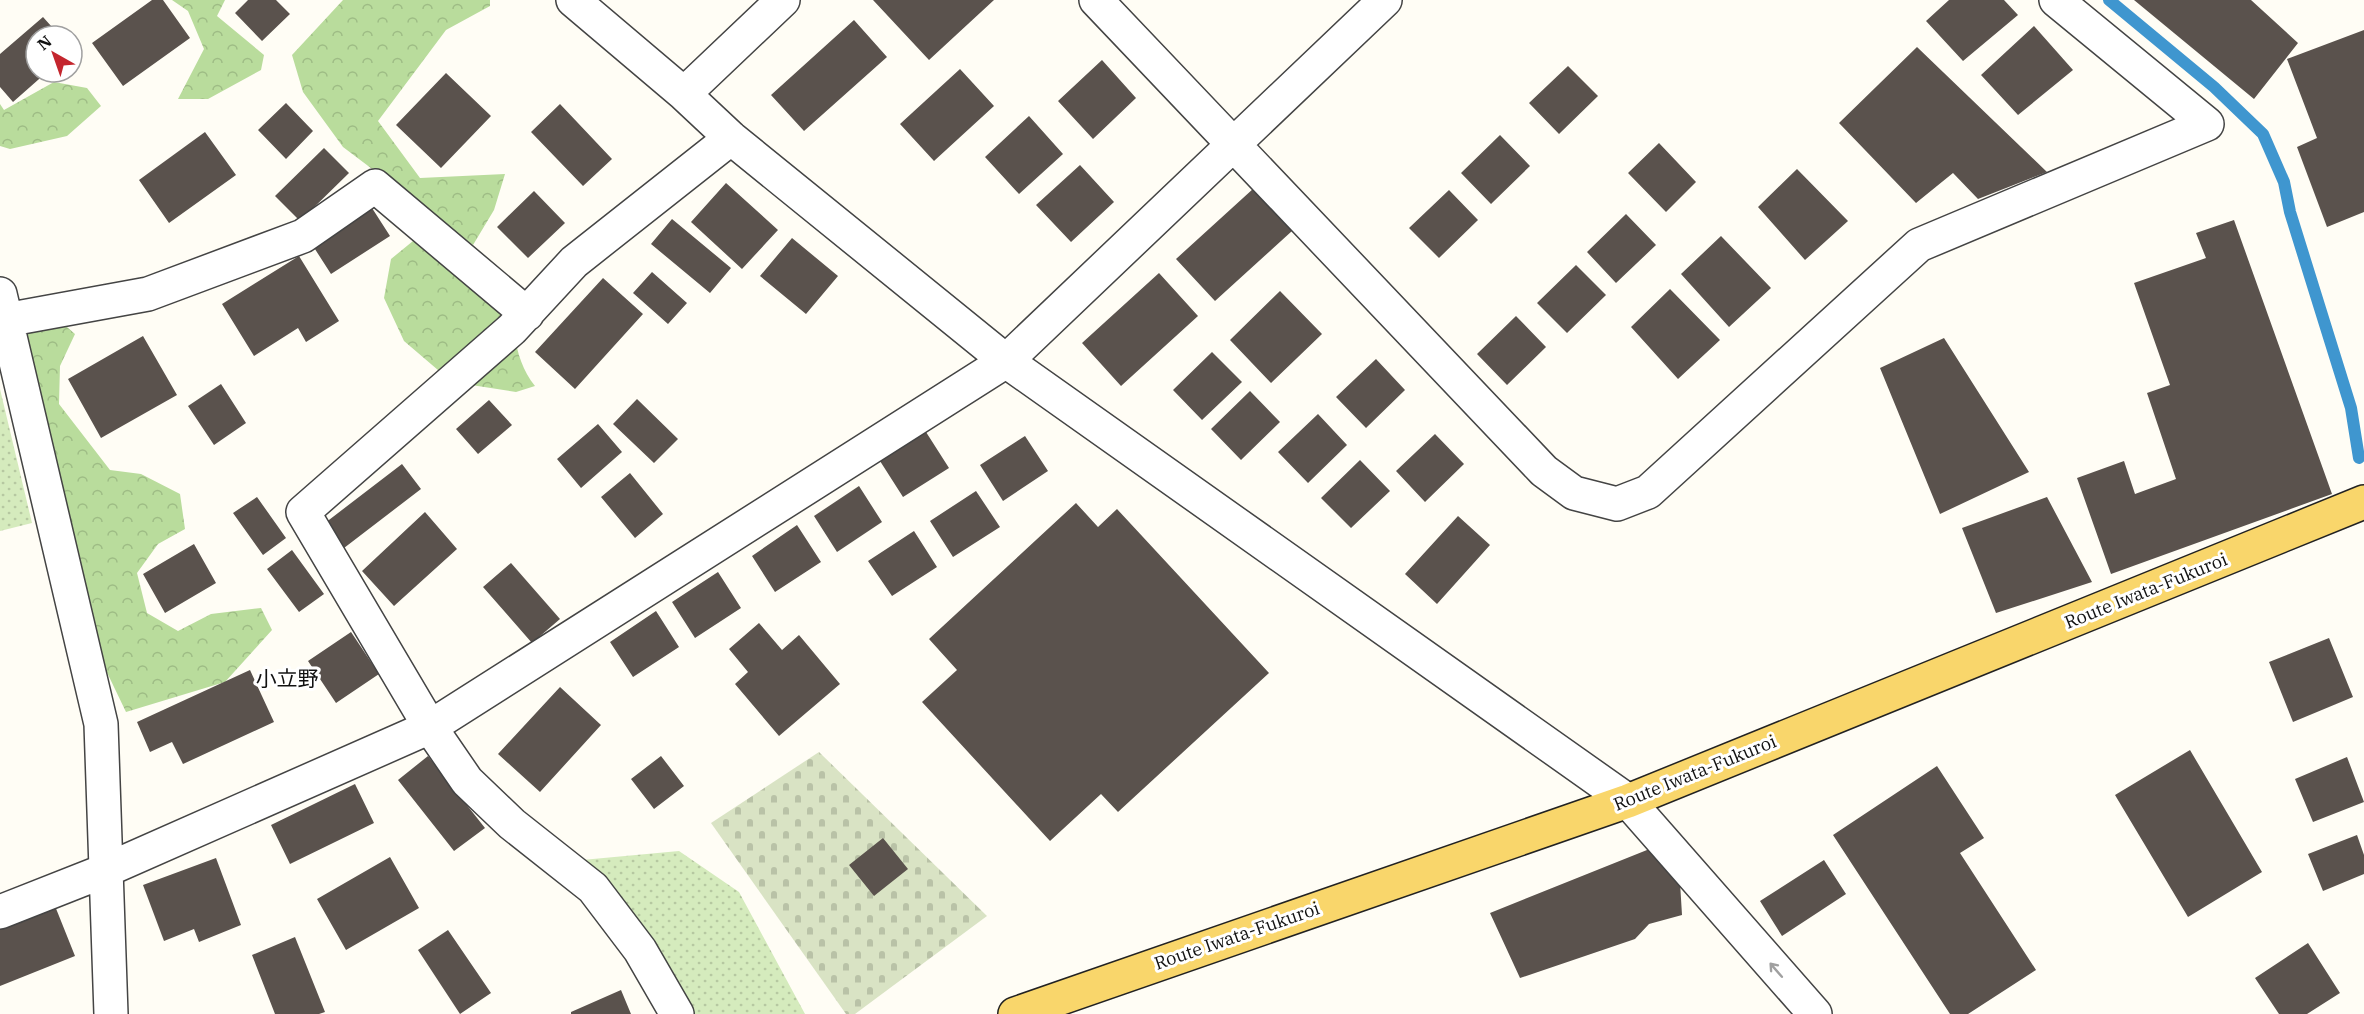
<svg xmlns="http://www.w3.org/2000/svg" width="2364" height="1014" font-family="'IBM Plex Serif','Noto Sans JP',serif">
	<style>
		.grass { fill: url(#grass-dots) }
		.forest { fill: url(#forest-crowns) }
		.cemetery { fill: url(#cemetery-stones) }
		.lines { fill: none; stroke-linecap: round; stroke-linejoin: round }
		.stream { stroke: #3f96cf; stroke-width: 12 }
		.building { fill: #5a524d }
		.minor-casing { stroke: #444; stroke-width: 36 }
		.major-casing { stroke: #222; stroke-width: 36 }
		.minor { stroke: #fff; stroke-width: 33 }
		.major { stroke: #f9d66b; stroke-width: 33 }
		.oneway { stroke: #a0a0a0 }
		.labels { text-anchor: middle; stroke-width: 6; stroke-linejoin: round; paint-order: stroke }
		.street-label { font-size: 18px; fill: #111; stroke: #fff }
		.quarter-label { font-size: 21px; fill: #111; stroke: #fff }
	</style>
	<defs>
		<pattern id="grass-dots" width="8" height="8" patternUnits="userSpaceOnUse" patternTransform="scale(1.5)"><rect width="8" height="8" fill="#d5ebbd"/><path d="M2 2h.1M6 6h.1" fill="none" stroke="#b6c8a1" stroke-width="1.8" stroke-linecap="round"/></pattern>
		<pattern id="forest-crowns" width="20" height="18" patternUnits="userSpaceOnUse" patternTransform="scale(1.5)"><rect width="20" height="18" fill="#b9dc9c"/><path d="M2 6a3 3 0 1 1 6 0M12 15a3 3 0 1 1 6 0" fill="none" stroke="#9ebc85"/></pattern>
		<pattern id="cemetery-stones" width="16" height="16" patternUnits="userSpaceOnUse" patternTransform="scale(1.5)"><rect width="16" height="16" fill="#d9e3c4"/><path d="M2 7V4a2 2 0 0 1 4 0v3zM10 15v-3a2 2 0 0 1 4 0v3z" fill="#b9c2a7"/></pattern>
	</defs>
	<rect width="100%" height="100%" fill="#fffdf5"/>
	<path class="grass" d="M 0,389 L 32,523 L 0,531 Z
		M 679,851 L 739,892 L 805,1014 L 675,1014 L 582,860 Z"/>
	<path class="forest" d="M 172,0 L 225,0 L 217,16 L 264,55 L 261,70 L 208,99 L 178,99 L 204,49 L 188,11 Z
		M 343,0 L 490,0 L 490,6 L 446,30 L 378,121 L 420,178 L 505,174 L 494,210 L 473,245 L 343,147 L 303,92 L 292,55 Z
		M 54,82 L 87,88 L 101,106 L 67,136 L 10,149 L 0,146 L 0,104 L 4,110 Z
		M 413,241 L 445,244 L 468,264 L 511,277 C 512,314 511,356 535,386 L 516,392 L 452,382 L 404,341 L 384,298 L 391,259 Z
		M 60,321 L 75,334 L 60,366 L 59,404 L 110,470 L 141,474 L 180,494 L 185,529 L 158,544 L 137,573 L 147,613 L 178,631 L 211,614 L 261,608 L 272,630 L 225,682 L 126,712 L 101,660 L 19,328 Z"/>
	<path class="cemetery" d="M 819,752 L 987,916 L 855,1014 L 846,1014 L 711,823 Z"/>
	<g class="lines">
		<path class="stream" d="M 2109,0 L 2214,87 L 2263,134 L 2284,182 L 2290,212 L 2351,408 L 2359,458"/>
	</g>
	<path class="building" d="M 152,0 L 163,0 L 190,38 L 123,86 L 92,43 Z
		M 248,0 L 276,0 L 290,14 L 262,41 L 235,13 Z
		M 873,0 L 994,0 L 929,60 Z
		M 1949,0 L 2004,0 L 2018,15 L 1963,61 L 1926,21 Z
		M 2134,0 L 2251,0 L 2298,43 L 2254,99 Z
		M 43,17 L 60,36 L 36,36 L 36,72 L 47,72 L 13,102 L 0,87 L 0,54 Z
		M 854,20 L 887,57 L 804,131 L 771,95 Z
		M 2034,26 L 2073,70 L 2018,115 L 1981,75 Z
		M 2364,30 L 2364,212 L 2327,227 L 2297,147 L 2317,138 L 2287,59 Z
		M 1917,47 L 2047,172 L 1978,199 L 1953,173 L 1916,203 L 1839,123 Z
		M 1102,60 L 1136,98 L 1093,139 L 1058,101 Z
		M 1568,66 L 1598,96 L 1559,134 L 1529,103 Z
		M 960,69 L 994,106 L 934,161 L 900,124 Z
		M 446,73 L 491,116 L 441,168 L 396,125 Z
		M 286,103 L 313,131 L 286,159 L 258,130 Z
		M 560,104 L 612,159 L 583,186 L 531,132 Z
		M 1029,116 L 1063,154 L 1019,194 L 985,157 Z
		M 205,132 L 236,175 L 169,223 L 139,180 Z
		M 1500,135 L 1530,166 L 1491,204 L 1461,173 Z
		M 1659,143 L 1696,182 L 1666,212 L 1628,173 Z
		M 324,148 L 349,173 L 300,221 L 275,196 Z
		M 1080,165 L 1114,202 L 1071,242 L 1036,205 Z
		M 1797,169 L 1848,221 L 1805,260 L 1758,207 Z
		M 726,183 L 778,230 L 742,269 L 691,222 Z
		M 1254,188 L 1292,231 L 1215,301 L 1176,259 Z
		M 1449,190 L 1478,220 L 1439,258 L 1409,228 Z
		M 534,191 L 565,223 L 528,258 L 497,227 Z
		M 372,208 L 390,236 L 331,274 L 313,246 Z
		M 1626,214 L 1656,245 L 1616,283 L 1587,252 Z
		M 672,219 L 731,268 L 710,293 L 651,244 Z
		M 2234,220 L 2332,494 L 2111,574 L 2077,478 L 2124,461 L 2135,494 L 2176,479 L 2147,393 L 2170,385 L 2134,283 L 2206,258 L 2196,233 Z
		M 1721,236 L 1771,288 L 1729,327 L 1681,274 Z
		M 792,238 L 838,276 L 806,314 L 760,276 Z
		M 299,256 L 339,321 L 306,342 L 298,328 L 254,356 L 222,304 Z
		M 1576,265 L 1606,295 L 1567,333 L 1537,303 Z
		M 652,272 L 687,303 L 668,324 L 633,293 Z
		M 1159,273 L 1198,316 L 1121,386 L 1082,343 Z
		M 603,278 L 643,314 L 575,389 L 535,352 Z
		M 1670,289 L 1720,340 L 1678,379 L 1631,327 Z
		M 1280,291 L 1322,334 L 1271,383 L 1230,340 Z
		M 1516,316 L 1546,347 L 1507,385 L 1477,354 Z
		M 143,336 L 177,395 L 101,438 L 68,379 Z
		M 1944,338 L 2029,472 L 1940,514 L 1880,368 Z
		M 1212,352 L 1242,382 L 1202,420 L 1173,390 Z
		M 1376,359 L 1405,390 L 1366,428 L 1336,397 Z
		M 221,384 L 246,423 L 214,445 L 188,406 Z
		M 1250,391 L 1280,422 L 1241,460 L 1211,429 Z
		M 637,399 L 678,439 L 654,463 L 613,424 Z
		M 489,400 L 512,425 L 478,454 L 456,429 Z
		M 1318,414 L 1347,445 L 1308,483 L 1278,452 Z
		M 598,424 L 622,452 L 581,488 L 557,459 Z
		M 926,432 L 949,468 L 903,497 L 880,461 Z
		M 1435,434 L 1464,464 L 1425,502 L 1396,471 Z
		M 1025,436 L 1048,471 L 1003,501 L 980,465 Z
		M 1360,460 L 1390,491 L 1351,528 L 1321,498 Z
		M 402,464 L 421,489 L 344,548 L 325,523 Z
		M 630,473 L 663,514 L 635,538 L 601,497 Z
		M 859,486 L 882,522 L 837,552 L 814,516 Z
		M 976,491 L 1000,527 L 953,557 L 930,521 Z
		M 257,497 L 286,538 L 263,555 L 233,513 Z
		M 2047,497 L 2092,582 L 1996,613 L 1962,528 Z
		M 1076,503 L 1098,527 L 1117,509 L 1269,673 L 1118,812 L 1101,794 L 1050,841 L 922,702 L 957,670 L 929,639 Z
		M 425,512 L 457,549 L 394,606 L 362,571 Z
		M 1458,516 L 1490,545 L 1437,604 L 1405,574 Z
		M 797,525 L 821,562 L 775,592 L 752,556 Z
		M 914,531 L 937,567 L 892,596 L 868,561 Z
		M 194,544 L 216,583 L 165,613 L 143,574 Z
		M 292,550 L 324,594 L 299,612 L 267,569 Z
		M 511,563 L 560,619 L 532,643 L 483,587 Z
		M 718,572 L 741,608 L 695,638 L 672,602 Z
		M 656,611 L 679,647 L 633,677 L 610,642 Z
		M 759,623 L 782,650 L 799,635 L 840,684 L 779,736 L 735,684 L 748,672 L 729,649 Z
		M 351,632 L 379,674 L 336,703 L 308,661 Z
		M 2329,638 L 2353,697 L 2293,722 L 2269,662 Z
		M 250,670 L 274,722 L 183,764 L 172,742 L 150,752 L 137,722 Z
		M 560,687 L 601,725 L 540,792 L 498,754 Z
		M 2190,750 L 2262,872 L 2188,917 L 2115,795 Z
		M 428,756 L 485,828 L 454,851 L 398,780 Z
		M 661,756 L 684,786 L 654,809 L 631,779 Z
		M 2347,757 L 2364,802 L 2313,822 L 2295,779 Z
		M 1937,766 L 1984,838 L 1960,853 L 2036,970 L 1968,1014 L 1950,1014 L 1833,835 Z
		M 355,784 L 374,823 L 290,864 L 271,825 Z
		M 2357,835 L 2364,855 L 2364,874 L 2323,891 L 2308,854 Z
		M 883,838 L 908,869 L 874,896 L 849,865 Z
		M 1652,848 L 1680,882 L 1682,915 L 1649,924 L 1635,939 L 1520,978 L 1490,913 Z
		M 390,857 L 419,908 L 346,950 L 317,899 Z
		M 216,858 L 241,925 L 199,942 L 194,929 L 164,941 L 143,885 Z
		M 1824,860 L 1846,894 L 1782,936 L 1760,901 Z
		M 55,906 L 75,956 L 0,986 L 0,928 Z
		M 448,930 L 491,993 L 460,1014 L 418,950 Z
		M 295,937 L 325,1012 L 319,1014 L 275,1014 L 252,955 Z
		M 2308,943 L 2340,993 L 2307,1014 L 2279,1014 L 2255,978 Z
		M 621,990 L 631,1014 L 571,1014 L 571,1012 Z"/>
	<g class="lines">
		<defs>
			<path id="minor" d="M 573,0 L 684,94 L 731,138 L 1006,361 L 1628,801 L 1815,1014
				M 1096,0 L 1544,471 L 1574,493 L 1617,504 L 1648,492 L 1919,245 L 2207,124 L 2056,0
				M 684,94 L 783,0
				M 0,294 L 101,724 L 111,1014
				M 0,321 L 148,294 L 303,236 L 375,186 L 527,314
				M 0,912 L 104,871 L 430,727 L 1006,361 L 1385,0
				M 677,1014 L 640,950 L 593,888 L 512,824 L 467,781 L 430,727 L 303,512 L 512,329 L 574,262 L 731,138"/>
			<path id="major" d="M 1015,1014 L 1628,801 L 2364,502"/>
		</defs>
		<use href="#minor" class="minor-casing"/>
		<use href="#major" class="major-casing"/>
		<use href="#minor" class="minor"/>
		<use href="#major" class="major"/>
	</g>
	<defs><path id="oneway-shaft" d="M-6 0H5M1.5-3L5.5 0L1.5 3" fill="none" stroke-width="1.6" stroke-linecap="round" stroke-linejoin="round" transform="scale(1.5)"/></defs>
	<use class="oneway" href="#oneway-shaft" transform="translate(1776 970) rotate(-131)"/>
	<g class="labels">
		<g class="street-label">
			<text transform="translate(2146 591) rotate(-22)" y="6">Route Iwata-Fukuroi</text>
			<text transform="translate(1695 773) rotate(-22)" y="6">Route Iwata-Fukuroi</text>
			<text transform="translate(1237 936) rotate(-19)" y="6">Route Iwata-Fukuroi</text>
		</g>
		<g class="quarter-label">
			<text x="287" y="686">小立野</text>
		</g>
	</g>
	<g transform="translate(54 54) rotate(320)"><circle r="28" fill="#ffffff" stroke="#a0a0a0" stroke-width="1.5"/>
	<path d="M0-4.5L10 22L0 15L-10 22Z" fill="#c4262e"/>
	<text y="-9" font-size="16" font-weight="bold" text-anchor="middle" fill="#111111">N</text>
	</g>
</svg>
